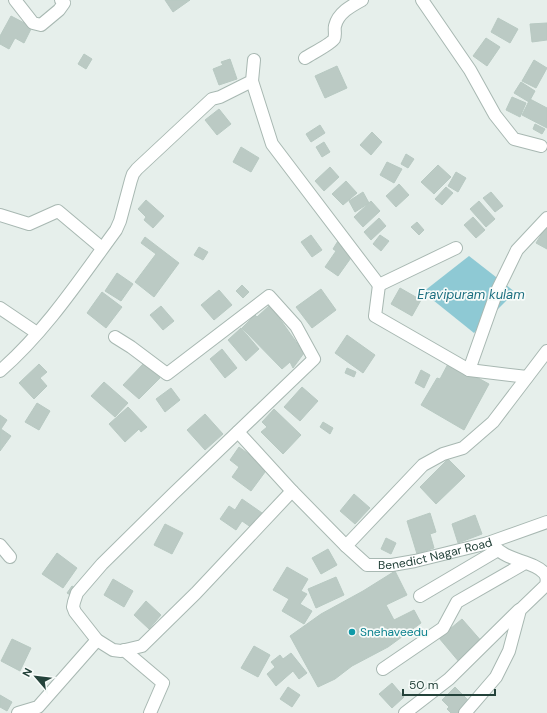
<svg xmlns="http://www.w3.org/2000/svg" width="547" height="713" font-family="'DM Sans',sans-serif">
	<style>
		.water { fill: #8ec9d4 }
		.building { fill: #bbcac4; stroke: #b8c9c2 }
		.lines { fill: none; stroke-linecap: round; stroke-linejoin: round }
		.minor-casing { stroke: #a8b8b2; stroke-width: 14 }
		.minor { stroke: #fff; stroke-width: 12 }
		.culture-dot { fill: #0f9aa8; stroke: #f7fbf9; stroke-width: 1.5 }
		.labels { text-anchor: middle; stroke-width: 3.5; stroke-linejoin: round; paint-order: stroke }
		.street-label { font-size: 12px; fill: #24423a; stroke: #f7fbf9 }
		.culture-label { font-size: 12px; fill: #0d838f; stroke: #f7fbf9; text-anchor: start }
		.water-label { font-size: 13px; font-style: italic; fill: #1c6f80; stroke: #f7fbf9 }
	</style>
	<rect width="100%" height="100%" fill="#e6efeb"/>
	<path class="water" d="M 469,256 L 515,292 L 474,333 L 423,292 Z"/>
	<path class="building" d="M 165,0 L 190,0 L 173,12 Z
		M 11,16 L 32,27 L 24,43 L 15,38 L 9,49 L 0,44 L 0,36 Z
		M 498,18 L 518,29 L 510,43 L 491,32 Z
		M 547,23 L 547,40 L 532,42 L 530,24 Z
		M 486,38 L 500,47 L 487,66 L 473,56 Z
		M 84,54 L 92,59 L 86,69 L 78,64 Z
		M 230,59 L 237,79 L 219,85 L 213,69 L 223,65 L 221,62 Z
		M 534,60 L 547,68 L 536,88 L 522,81 Z
		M 337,66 L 347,88 L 325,98 L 315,76 Z
		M 521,82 L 535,91 L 529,102 L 514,93 Z
		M 512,97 L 526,103 L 520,117 L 506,110 Z
		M 530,99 L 547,108 L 547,128 L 522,115 Z
		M 219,109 L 231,124 L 217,135 L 205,120 Z
		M 535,124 L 545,129 L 542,134 L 533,129 Z
		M 320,125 L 325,133 L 311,142 L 306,134 Z
		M 372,132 L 382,142 L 371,155 L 360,145 Z
		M 324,142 L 330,152 L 322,157 L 316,147 Z
		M 241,147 L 259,158 L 251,172 L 233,162 Z
		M 406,154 L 414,159 L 408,168 L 401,164 Z
		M 387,162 L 402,169 L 394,183 L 380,175 Z
		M 438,165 L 451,177 L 434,194 L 421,182 Z
		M 330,167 L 339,177 L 324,191 L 315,181 Z
		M 456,172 L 466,178 L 458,192 L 448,186 Z
		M 346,181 L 357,193 L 343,205 L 332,194 Z
		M 399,184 L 409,195 L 396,207 L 386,196 Z
		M 446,187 L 453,193 L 442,205 L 435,199 Z
		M 363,192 L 369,203 L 355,212 L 349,201 Z
		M 491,192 L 503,206 L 495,212 L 483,198 Z
		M 146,200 L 164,216 L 153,228 L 144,220 L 146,217 L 138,209 Z
		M 371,201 L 380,211 L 363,227 L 354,217 Z
		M 479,201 L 495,219 L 486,227 L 470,209 Z
		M 473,217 L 485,230 L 476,238 L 464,225 Z
		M 379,218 L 386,226 L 371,240 L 364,232 Z
		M 417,222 L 424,230 L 419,235 L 411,227 Z
		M 547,225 L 547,249 L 536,243 Z
		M 311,235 L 322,250 L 312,257 L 301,242 Z
		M 380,235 L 389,241 L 381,251 L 373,244 Z
		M 341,236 L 358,248 L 338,276 L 325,267 L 336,251 L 333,249 Z
		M 145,237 L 179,263 L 154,297 L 135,282 L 156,254 L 141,243 Z
		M 199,247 L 208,252 L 203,260 L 194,255 Z
		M 117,273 L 133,284 L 121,301 L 105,291 Z
		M 242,285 L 249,292 L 243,298 L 236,291 Z
		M 400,288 L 421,300 L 412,316 L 391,304 Z
		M 321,289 L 336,310 L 312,328 L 296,307 Z
		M 219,290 L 232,305 L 214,320 L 201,305 Z
		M 102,292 L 122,307 L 106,328 L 87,313 Z
		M 270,305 L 304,353 L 293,368 L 290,362 L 282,369 L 242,328 L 255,315 L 257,317 Z
		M 161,306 L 174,321 L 163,330 L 150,315 Z
		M 241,328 L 259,349 L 246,361 L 228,340 Z
		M 347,335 L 375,355 L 363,373 L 335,353 Z
		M 222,349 L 237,368 L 225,378 L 210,359 Z
		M 449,362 L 489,384 L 464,430 L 421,405 L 437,378 L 440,379 Z
		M 144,363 L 160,378 L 139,399 L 123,385 Z
		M 39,364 L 47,372 L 40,378 L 47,386 L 34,399 L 19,383 Z
		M 347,368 L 356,372 L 354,377 L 345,373 Z
		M 421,370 L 430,375 L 424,388 L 415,383 Z
		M 104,382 L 128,403 L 115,417 L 91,396 Z
		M 302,387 L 318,401 L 300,421 L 284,407 Z
		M 171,388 L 180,400 L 165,412 L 156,399 Z
		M 37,403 L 50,411 L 39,430 L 25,422 Z
		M 128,407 L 147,427 L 141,432 L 139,429 L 125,442 L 109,424 Z
		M 274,409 L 301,435 L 283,454 L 261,432 L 267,427 L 262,422 Z
		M 205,414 L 223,434 L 205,450 L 187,430 Z
		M 0,415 L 7,420 L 1,429 L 11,436 L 0,451 Z
		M 323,422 L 333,428 L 330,434 L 320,427 Z
		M 239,447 L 268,468 L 251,491 L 232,477 L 239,467 L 230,460 Z
		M 448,459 L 465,476 L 436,504 L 420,487 Z
		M 354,494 L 370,508 L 355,524 L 340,511 Z
		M 242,499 L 265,515 L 255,530 L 242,521 L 236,530 L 220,519 L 229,506 L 235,510 Z
		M 430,513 L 436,532 L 430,534 L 434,548 L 417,554 L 407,521 Z
		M 475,515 L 482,534 L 458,543 L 452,524 Z
		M 165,524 L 183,533 L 172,554 L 154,545 Z
		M 386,538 L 396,543 L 391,554 L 381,549 Z
		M 328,549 L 337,565 L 321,574 L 312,558 Z
		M 57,553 L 77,568 L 63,588 L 42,574 Z
		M 287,567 L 308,579 L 301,591 L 307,594 L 300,604 L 312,611 L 304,624 L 282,611 L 289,599 L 273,590 Z
		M 395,571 L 407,595 L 386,605 L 394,620 L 414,610 L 421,623 L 388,647 L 352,666 L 335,679 L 318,687 L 290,636 L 321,614 L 363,591 Z
		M 336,577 L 344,595 L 316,608 L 308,589 Z
		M 113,579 L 133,591 L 124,607 L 104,595 Z
		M 72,586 L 77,589 L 72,596 L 67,593 Z
		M 146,601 L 161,615 L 149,629 L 134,615 Z
		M 462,619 L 483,643 L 460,663 L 439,638 Z
		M 12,639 L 31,648 L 20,671 L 1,661 Z
		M 254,646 L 270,655 L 258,677 L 241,668 Z
		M 291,653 L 307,673 L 299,679 L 293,671 L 276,686 L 267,674 L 275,667 L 271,662 L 280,655 L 283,659 Z
		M 392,683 L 404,697 L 392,708 L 379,694 Z
		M 288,687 L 300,695 L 292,707 L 280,699 Z
		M 455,687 L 469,701 L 458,713 L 451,713 L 447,709 L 449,707 L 442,700 Z
		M 0,695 L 12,702 L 7,711 L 0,707 Z"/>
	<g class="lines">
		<defs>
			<g id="minor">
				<path d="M 15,0 L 33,23 L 41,25 L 59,10 L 64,3 L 61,0"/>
				<path d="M 422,0 L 470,70 L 495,115 L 514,139 L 541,146"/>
				<path d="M 305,58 C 311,54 331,44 334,39 C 336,35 334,30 335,26 C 338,13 351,6 362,0"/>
				<path d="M 252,81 L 272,144 L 379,285 L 456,248"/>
				<path d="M 0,215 L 29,224 L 58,211 L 102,248"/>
				<path d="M 379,285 L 375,316 L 469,370 L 527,377"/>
				<path d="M 0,308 L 37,333"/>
				<path d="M 115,337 L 131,347 L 167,374 L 269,296 L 296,326 L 314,359 L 173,494 L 102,564 L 77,593 L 74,602 L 73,607 L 75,612 L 97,640 L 113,650 L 121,651 L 142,646 L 196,593 L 292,491 L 346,546"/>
				<path id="s1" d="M 547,351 L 493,422 L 463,448 L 443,454 L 423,465 L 346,546 L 367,565 L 392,565 L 415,561 L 488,543 L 547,522"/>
				<path d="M 469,370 L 497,291 L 517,250 L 547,218"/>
				<path d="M 0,371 C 46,331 80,279 116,230 L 120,221 L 131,180 L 133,174 L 137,169 L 212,99 L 220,97 L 252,81 L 254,60"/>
				<path d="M 238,432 L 292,491"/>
				<path d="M 0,545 L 10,557"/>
				<path d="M 420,596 L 498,550"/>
				<path d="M 124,650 L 163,683 L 150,713"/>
				<path d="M 383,669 L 443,628 L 457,602 L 525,563"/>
				<path d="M 18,713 L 38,707 L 97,640"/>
				<path d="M 405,713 L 449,679 L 519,610"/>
				<path d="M 465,713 L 496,677 L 509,651 L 520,610 L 546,585 C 547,581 547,576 544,573 C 537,564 517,561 506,555 C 500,552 494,547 488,543"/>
			</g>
		</defs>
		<use href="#minor" class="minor-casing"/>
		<use href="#minor" class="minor"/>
	</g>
	<circle class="culture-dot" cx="352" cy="632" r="4"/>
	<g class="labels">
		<g class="street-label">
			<text dy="4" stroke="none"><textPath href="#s1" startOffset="382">Benedict Nagar Road</textPath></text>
		</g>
		<g class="culture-label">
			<text x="360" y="636">Snehaveedu</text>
		</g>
		<g class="water-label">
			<text x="471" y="299">Eravipuram kulam</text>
		</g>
	</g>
	<g transform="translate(36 677) rotate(298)" stroke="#f7fbf9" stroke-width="3" paint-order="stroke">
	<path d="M0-3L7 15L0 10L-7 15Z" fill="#24423a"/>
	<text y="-6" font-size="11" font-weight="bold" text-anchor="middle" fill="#24423a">N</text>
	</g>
	<path d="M403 689v6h92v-6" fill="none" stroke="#24423a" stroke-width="2"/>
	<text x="409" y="689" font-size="12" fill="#24423a" stroke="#f7fbf9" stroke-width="3" paint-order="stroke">50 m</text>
</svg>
